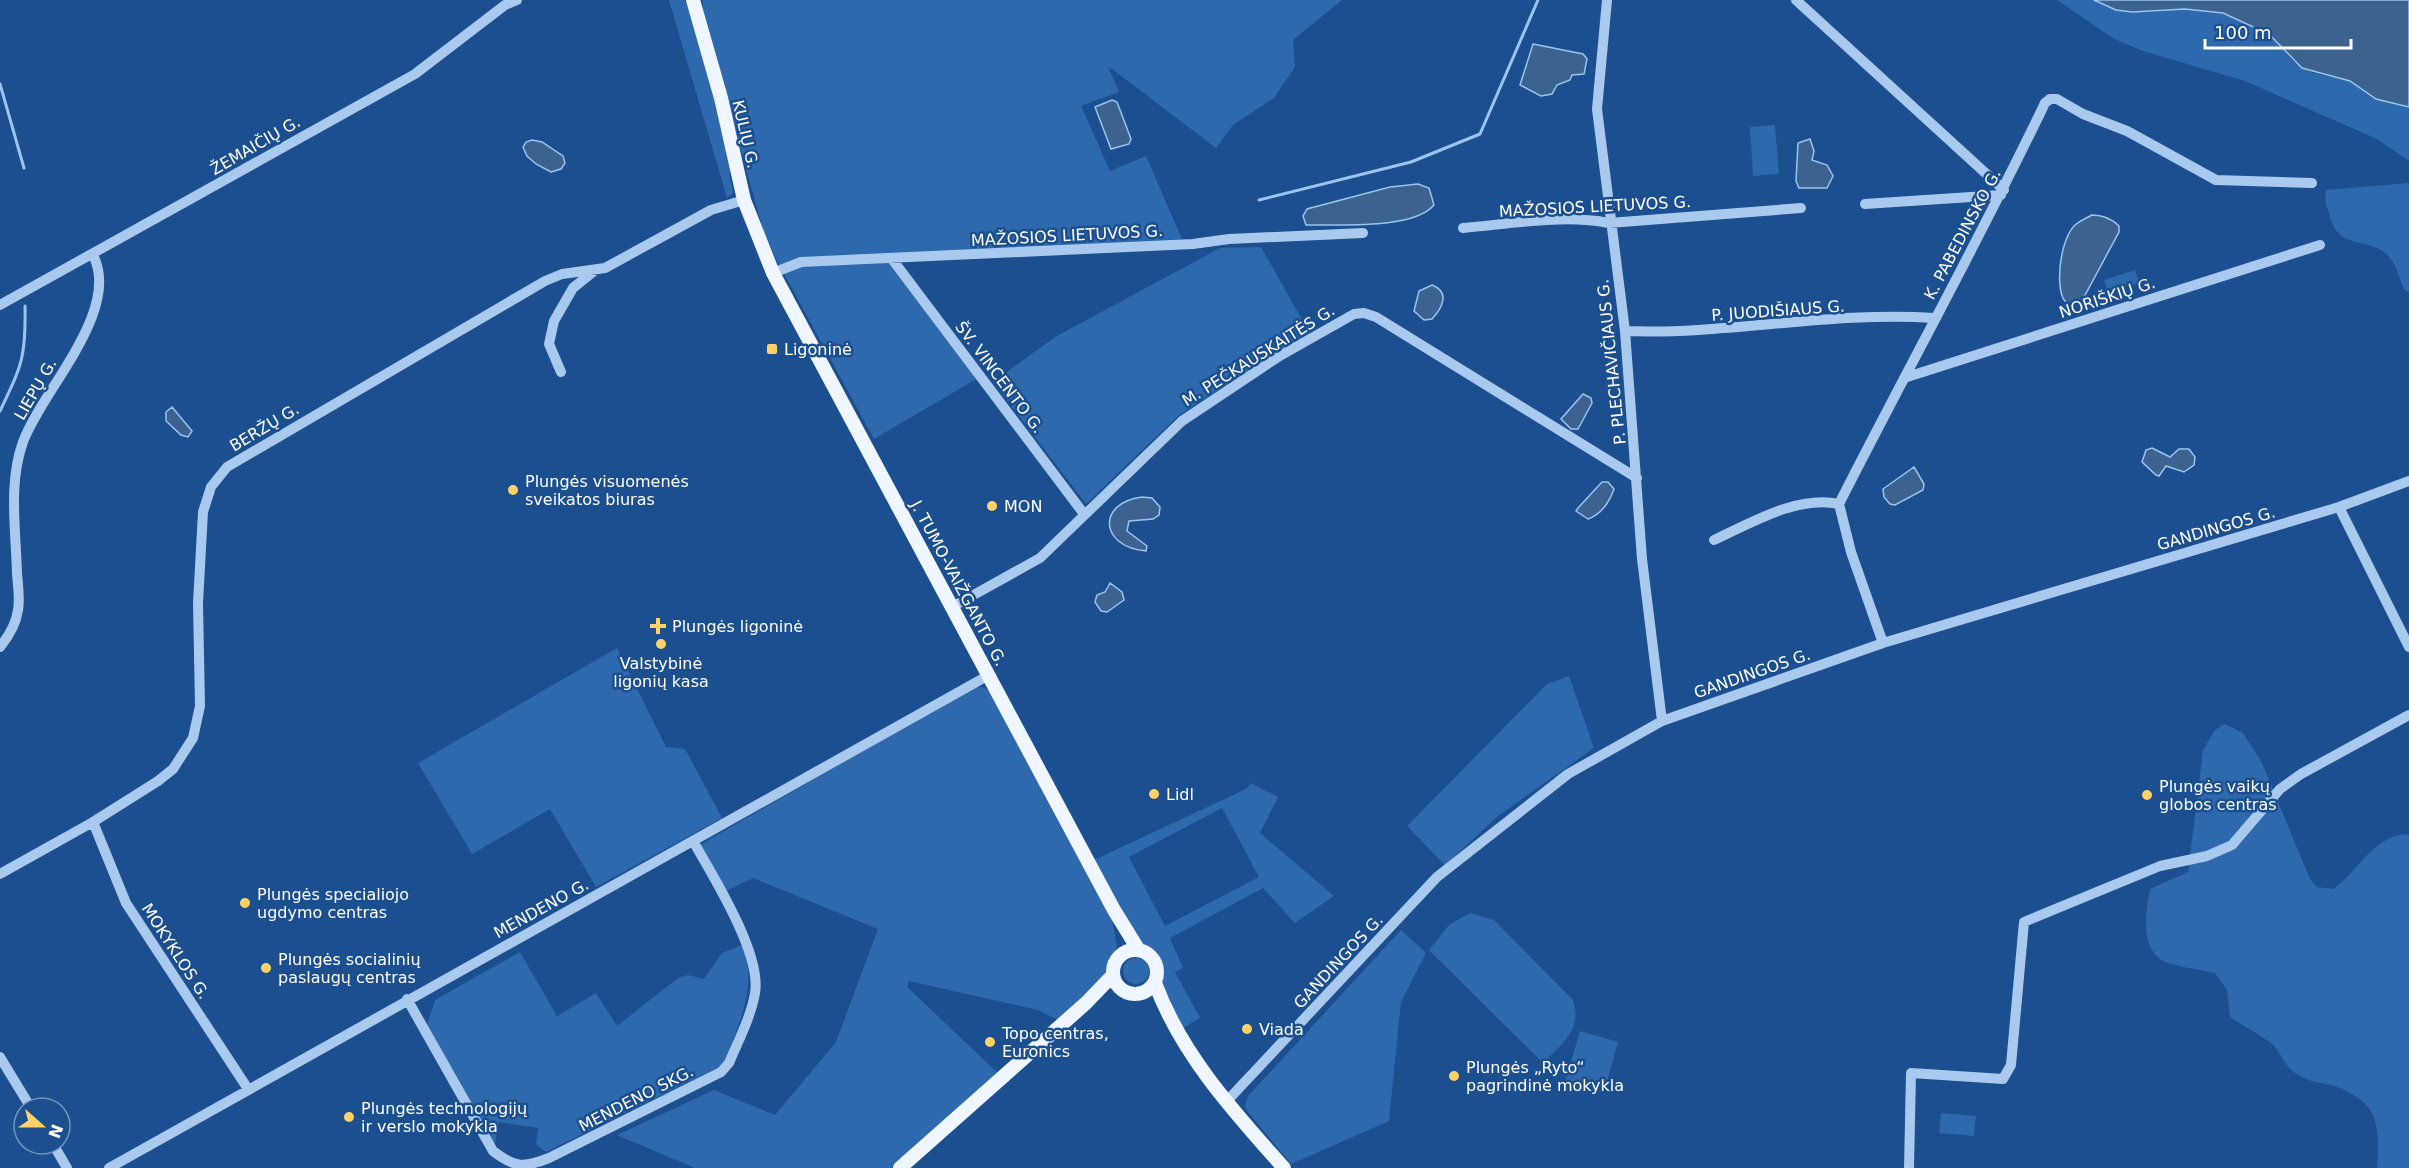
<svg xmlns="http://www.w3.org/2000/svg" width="2409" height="1168" font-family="'DejaVu Sans',sans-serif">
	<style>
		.green { fill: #2e69ad; fill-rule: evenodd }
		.water { fill: #3c6290; stroke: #9cc4f0; stroke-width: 1.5 }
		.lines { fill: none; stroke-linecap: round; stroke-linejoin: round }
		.stream { stroke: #9cc4f0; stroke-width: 3 }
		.minor { stroke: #a9c9ee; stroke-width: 10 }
		.major { stroke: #f0f6ff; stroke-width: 14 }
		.poi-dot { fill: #ffd166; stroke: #1b4f8f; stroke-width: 2 }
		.labels { text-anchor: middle; stroke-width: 5; stroke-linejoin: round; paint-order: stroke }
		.street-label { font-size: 16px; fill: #fff; stroke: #1b4f8f }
		.poi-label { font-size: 16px; fill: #fff; stroke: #1b4f8f; text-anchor: start }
	</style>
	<rect width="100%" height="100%" fill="#1b4f8f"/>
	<path class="green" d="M 669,0 L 685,0 L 708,70 L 731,172 L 729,173 L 733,193 L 727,198 Z
		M 703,0 L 1342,0 L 1293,40 L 1295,67 L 1274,98 L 1233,125 L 1216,148 L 1108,66 L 1119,92 L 1081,106 L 1110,171 L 1146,156 L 1182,239 L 884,255 L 978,378 L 874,439 L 775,257 L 762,226 L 703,14 Z
		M 2057,0 L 2094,0 L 2101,4 L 2205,10 L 2223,13 L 2269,34 L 2292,60 L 2313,73 L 2350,81 L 2376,99 L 2409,107 L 2409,161 L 2377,139 L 2245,81 L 2143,51 L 2114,39 Z
		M 1775,125 L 1779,174 L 1753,176 L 1750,127 Z
		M 2409,183 L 2409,293 L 2404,289 C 2398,275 2395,258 2381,250 C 2358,238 2339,247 2330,217 C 2327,207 2324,200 2326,190 Z
		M 1261,247 L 1309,332 L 1179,415 L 1086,504 L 993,382 L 1055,337 L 1220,248 Z
		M 2135,270 L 2139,283 L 2108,293 L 2104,280 Z
		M 617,648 L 666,747 L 685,749 L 722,818 L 596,887 L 550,809 L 472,854 L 418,763 Z
		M 1569,676 L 1594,748 L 1498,816 L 1445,865 L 1407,826 L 1547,684 Z
		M 974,687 L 982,687 L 990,691 L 1111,914 L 1117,947 L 1108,972 L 1105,979 L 1058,1020 L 1038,1010 L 909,981 L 907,987 L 998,1073 L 892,1168 L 695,1168 L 617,1135 L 714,1090 L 775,1115 L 836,1042 L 878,929 L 753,878 L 724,892 L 700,845 Z
		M 2225,724 L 2243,733 L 2262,763 L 2310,879 L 2317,887 L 2333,889 C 2360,870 2373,835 2409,834 L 2409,1168 L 2377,1168 C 2379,1129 2381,1105 2340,1088 C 2327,1083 2312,1083 2300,1076 C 2283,1066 2285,1058 2273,1045 C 2268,1039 2241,1025 2230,1017 L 2227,990 L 2215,973 C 2202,970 2170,966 2160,959 C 2140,944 2146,910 2150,889 L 2188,872 L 2203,750 L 2215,730 Z
		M 1251,783 L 1278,797 L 1260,833 L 1334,896 L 1295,923 L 1263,888 L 1170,938 L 1183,968 L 1175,972 L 1200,1018 L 1183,1028 L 1164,998 L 1161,982 L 1162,960 L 1155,952 L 1135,939 L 1094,860 L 1246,789 ZM 1222,808 L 1259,877 L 1165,926 L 1129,857 Z
		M 1470,913 L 1494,920 L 1572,999 C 1585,1027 1561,1045 1543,1063 L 1429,950 L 1449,925 Z
		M 1401,930 L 1426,953 L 1401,1002 L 1389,1121 L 1291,1164 L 1248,1112 L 1245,1106 L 1248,1096 Z
		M 742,945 C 759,986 738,1026 723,1065 L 546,1152 L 536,1144 L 538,1128 L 499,1122 L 495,1143 L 491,1142 L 427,1025 L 435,1000 L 520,952 L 557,1016 L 596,993 L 617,1026 L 678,978 L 688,975 L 704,979 L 722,953 Z
		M1123 971a13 13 0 1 1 26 0a13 13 0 1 1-26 0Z
		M 1580,1031 L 1618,1042 L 1604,1093 L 1565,1082 Z
		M 1941,1113 L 1976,1116 L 1974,1136 L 1939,1133 Z"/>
	<path class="water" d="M 2094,0 L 2409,0 L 2409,107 L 2376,99 L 2350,81 L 2302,68 L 2269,34 L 2223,13 L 2185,9 L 2132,12 L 2116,10 Z
		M 1533,44 L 1583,54 L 1587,59 L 1584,74 L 1572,75 L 1570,80 L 1557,85 L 1552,94 L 1541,96 L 1520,85 Z
		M 1112,100 L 1117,102 L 1131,139 L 1129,144 L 1111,149 L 1095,107 Z
		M 1810,139 L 1814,151 L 1812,160 L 1827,165 L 1833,176 L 1827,188 L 1799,188 L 1796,181 L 1798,143 Z
		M 532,140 L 542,142 L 563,156 L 565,163 L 561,169 L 551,172 L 536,164 L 527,156 L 523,147 L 526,142 Z
		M 1418,184 L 1429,188 L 1434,205 C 1413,230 1338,224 1306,225 L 1303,216 L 1307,209 L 1390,187 Z
		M 2092,215 C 2103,215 2111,218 2119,226 L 2119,232 L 2084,297 C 2051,330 2055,243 2075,225 C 2080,221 2086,218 2092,215 Z
		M 1432,285 C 1450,292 1443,307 1432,319 L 1424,320 L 1414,311 L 1419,291 Z
		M 1583,394 L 1591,398 L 1592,403 L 1578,429 L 1571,429 L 1561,419 Z
		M 172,407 L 192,431 L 188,437 L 181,435 L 166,421 L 166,412 Z
		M 2152,448 L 2170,457 L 2179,449 L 2189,449 L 2195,457 L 2194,465 L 2184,472 L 2166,466 L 2159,476 L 2156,475 L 2142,462 L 2146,450 Z
		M 1914,467 L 1924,484 L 1923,490 L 1895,505 L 1890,504 L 1884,497 L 1883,489 Z
		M 1602,482 L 1608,482 L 1614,489 C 1609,503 1602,514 1588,519 L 1576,511 L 1578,508 Z
		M 1142,497 L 1152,498 L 1160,507 L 1159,515 L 1153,519 L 1129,521 L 1127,531 L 1147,546 L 1146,551 C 1100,547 1096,503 1142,497 Z
		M 1110,583 L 1122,592 L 1124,600 L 1107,612 L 1101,611 L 1095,602 L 1097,595 L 1105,592 Z"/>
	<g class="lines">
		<path class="stream" d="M 0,84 L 24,168
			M 1259,200 L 1411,162 L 1480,134 L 1538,0
			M 0,411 C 22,365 26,357 25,306"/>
		<path class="minor" d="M 1607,0 L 1597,109 L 1625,331 L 1642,559 L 1662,721
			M 1796,0 L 2004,190
			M 1865,204 L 2001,195
			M 1463,228 C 1510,224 1562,214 1609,223 L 1801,208
			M 892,259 L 1084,514
			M 773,273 L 801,262 L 1193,244 L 1229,239 L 1363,233
			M 0,305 L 415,74 L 505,5 L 517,0
			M 1625,331 C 1728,335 1831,311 1934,318
			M 561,372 L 549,344 L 554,321 L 573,288 L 594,271
			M 1904,378 L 2320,245
			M 2339,507 L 2409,647
			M 1714,540 C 1751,523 1797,495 1839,504
			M 952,607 L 1040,558 L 1182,421 L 1278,357 L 1354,314 L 1364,313 L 1376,317 L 1637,478
			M 1883,643 L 1851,552 L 1839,504 C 1907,370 1980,239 2045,103 L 2050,99 L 2057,99 L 2083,114 L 2127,131 L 2216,180 L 2312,183
			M 0,647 C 9,636 16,624 18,610 C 20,599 18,585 17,574 C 16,531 8,483 23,442 C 42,390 122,311 93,255
			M 93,822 L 126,903 L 248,1089
			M 0,874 L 93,822 L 158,781 L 173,769 L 193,738 L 200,706 L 198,603 L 203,512 L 211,487 L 227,467 L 545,281 L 562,274 L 605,268 L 711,210 L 744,200
			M 407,999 L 493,1151 C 515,1168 524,1168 549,1158 L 721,1072 L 729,1063 C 738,1041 751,1017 755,993 C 762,954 713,876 693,841
			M 0,1057 L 31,1108
			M 1226,1102 L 1437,877 L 1568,774 L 1662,721 L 1883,643 L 2339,507 L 2409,481
			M 53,1144 L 67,1168
			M 109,1168 L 989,675
			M 1909,1168 L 1911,1073 L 2003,1079 L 2011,1065 L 2024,922 L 2160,866 L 2207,856 L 2232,845 L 2280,789 L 2301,774 L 2409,715"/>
		<path class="major" d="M 693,0 L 721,98 L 744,200 L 773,273 L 1114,910 L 1138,949
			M1113 972a22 22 0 1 1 44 0a22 22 0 1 1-44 0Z
			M 1155,983 C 1181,1054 1234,1112 1284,1168
			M 900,1168 L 1086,1003 L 1113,975"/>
	</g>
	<g class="poi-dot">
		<rect x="766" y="343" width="12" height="12" rx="3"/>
		<circle cx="513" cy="490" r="6"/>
		<circle cx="992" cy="506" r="6"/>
		<path d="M655 617h6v6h6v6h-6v6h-6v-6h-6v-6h6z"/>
		<circle cx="661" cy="644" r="6"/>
		<circle cx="1154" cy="794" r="6"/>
		<circle cx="2147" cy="795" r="6"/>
		<circle cx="245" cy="903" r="6"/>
		<circle cx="266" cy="968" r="6"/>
		<circle cx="1247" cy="1029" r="6"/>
		<circle cx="990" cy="1042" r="6"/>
		<circle cx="1454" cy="1076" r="6"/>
		<circle cx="349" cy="1117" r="6"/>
	</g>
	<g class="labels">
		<g class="street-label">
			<text transform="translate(746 134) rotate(77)" y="6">KULIŲ G.</text>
			<text transform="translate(255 145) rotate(-30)" y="6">ŽEMAIČIŲ G.</text>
			<text transform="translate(1595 206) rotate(-3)" y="6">MAŽOSIOS LIETUVOS G.</text>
			<text transform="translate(1962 234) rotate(-62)" y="6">K. PABEDINSKO G.</text>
			<text transform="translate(1067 235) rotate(-3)" y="6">MAŽOSIOS LIETUVOS G.</text>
			<text transform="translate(2107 297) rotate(-18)" y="6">NORIŠKIŲ G.</text>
			<text transform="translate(1778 310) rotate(-4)" y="6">P. JUODIŠIAUS G.</text>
			<text transform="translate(1258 355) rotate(-32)" y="6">M. PEČKAUSKAITĖS G.</text>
			<text transform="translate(1611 362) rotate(-96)" y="6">P. PLECHAVIČIAUS G.</text>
			<text transform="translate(1000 377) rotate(53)" y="6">ŠV. VINCENTO G.</text>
			<text transform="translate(35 389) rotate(-60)" y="6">LIEPŲ G.</text>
			<text transform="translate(264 427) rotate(-31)" y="6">BERŽŲ G.</text>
			<text transform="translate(2216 528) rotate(-16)" y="6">GANDINGOS G.</text>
			<text transform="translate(959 583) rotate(62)" y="6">J. TUMO-VAIŽGANTO G.</text>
			<text transform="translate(1752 673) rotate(-19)" y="6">GANDINGOS G.</text>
			<text transform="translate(541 908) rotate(-29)" y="6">MENDENO G.</text>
			<text transform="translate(176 951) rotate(57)" y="6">MOKYKLOS G.</text>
			<text transform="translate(1338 961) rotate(-47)" y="6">GANDINGOS G.</text>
			<text transform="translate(636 1098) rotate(-27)" y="6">MENDENO SKG.</text>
		</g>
		<g class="poi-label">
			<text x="784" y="355">Ligoninė</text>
			<text x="525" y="487">Plungės visuomenės<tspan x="525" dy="18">sveikatos biuras</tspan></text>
			<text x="1004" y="512">MON</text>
			<text x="672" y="632">Plungės ligoninė</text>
			<text x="661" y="669" text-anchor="middle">Valstybinė<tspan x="661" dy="18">ligonių kasa</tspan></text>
			<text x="2159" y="792">Plungės vaikų<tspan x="2159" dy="18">globos centras</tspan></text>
			<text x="1166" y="800">Lidl</text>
			<text x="257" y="900">Plungės specialiojo<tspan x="257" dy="18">ugdymo centras</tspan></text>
			<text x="278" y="965">Plungės socialinių<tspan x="278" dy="18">paslaugų centras</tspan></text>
			<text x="1259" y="1035">Viada</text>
			<text x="1002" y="1039">Topo centras,<tspan x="1002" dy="18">Euronics</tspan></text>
			<text x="1466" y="1073">Plungės „Ryto“<tspan x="1466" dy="18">pagrindinė mokykla</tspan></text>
			<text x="361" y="1114">Plungės technologijų<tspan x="361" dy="18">ir verslo mokykla</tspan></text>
		</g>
	</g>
	<g transform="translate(42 1126) rotate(111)"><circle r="28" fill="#1b4f8f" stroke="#7695bc" stroke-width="1.5"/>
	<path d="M0-4.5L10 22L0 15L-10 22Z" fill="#ffd166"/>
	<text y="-9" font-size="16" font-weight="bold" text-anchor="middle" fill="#ffffff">N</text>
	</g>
	<path d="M2205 39v9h146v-9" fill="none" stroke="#ffffff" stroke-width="3"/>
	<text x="2214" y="39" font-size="18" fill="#ffffff" stroke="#1b4f8f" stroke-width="4.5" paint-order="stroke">100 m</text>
</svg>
